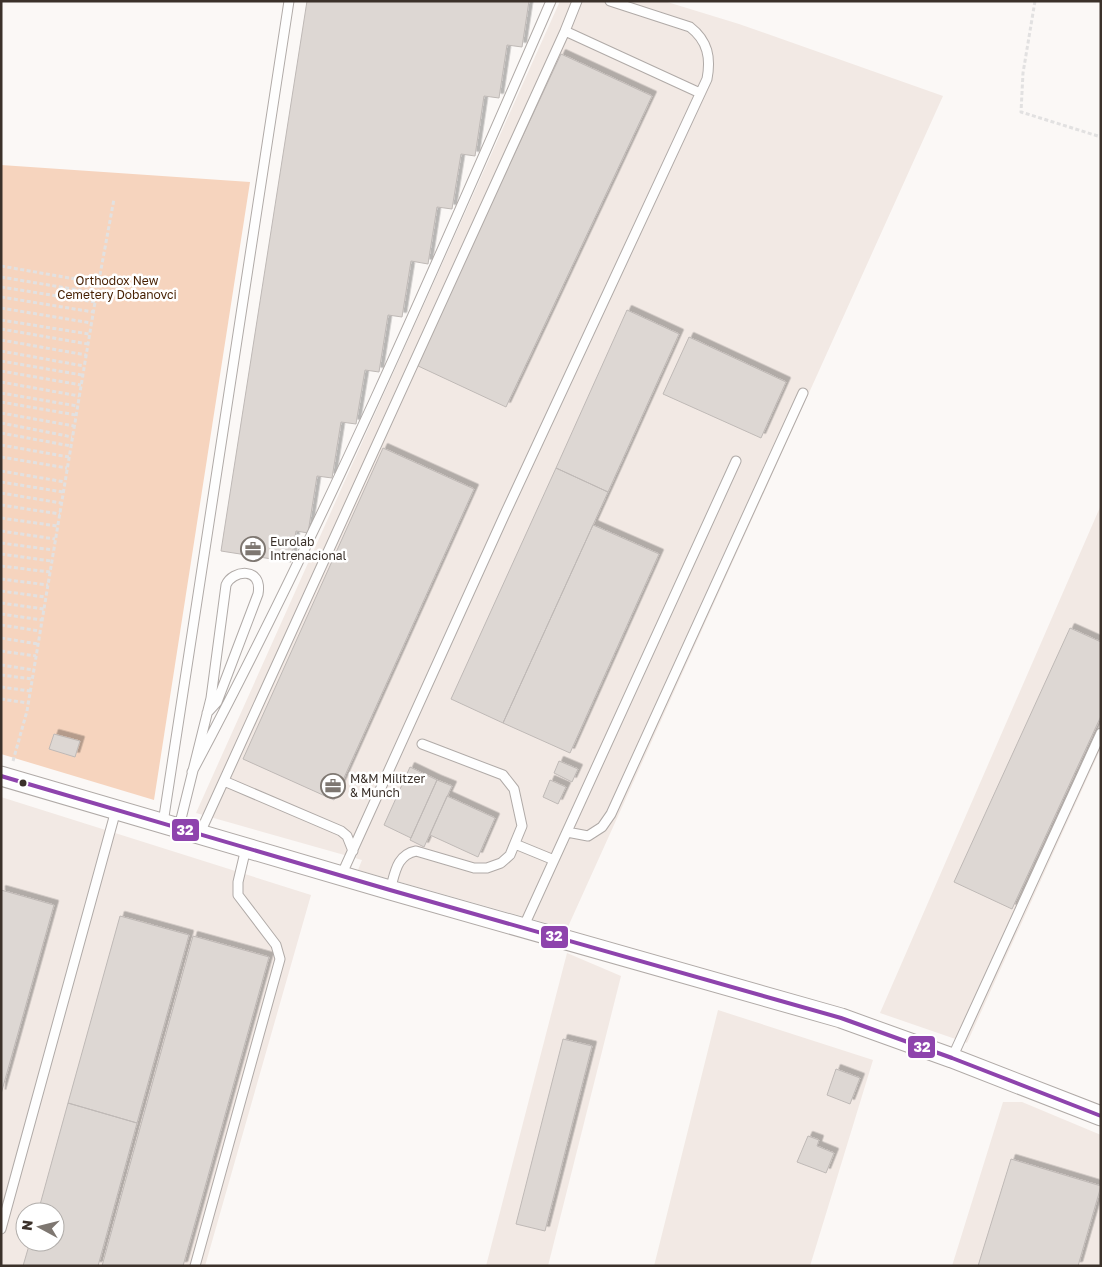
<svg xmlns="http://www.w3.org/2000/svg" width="1102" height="1267" font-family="'Golos Text',sans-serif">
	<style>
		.built { fill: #f2e9e4; fill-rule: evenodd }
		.green { fill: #f6d4be }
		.building { fill: #ddd7d3; stroke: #bfb9b6; filter: url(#shadow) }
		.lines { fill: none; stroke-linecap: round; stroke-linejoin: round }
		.service-casing { stroke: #b0aaa7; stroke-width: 11 }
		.minor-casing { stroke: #b0aaa7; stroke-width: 21 }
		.path { stroke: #e2e1e1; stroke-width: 3; stroke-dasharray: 4 2.5; stroke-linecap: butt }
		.service { stroke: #fefefe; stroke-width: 9 }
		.minor { stroke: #fefefe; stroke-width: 19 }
		.bus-1-casing { stroke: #fff; stroke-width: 8 }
		.bus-1 { stroke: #8e44ad; stroke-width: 4 }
		.bus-dot { fill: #3b312a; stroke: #fff; stroke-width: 2 }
		.labels { text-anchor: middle; stroke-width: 5; stroke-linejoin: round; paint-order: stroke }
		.park-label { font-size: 12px; fill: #461f01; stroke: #fff }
		.poi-label { font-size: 12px; fill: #3b312a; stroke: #fff; text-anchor: start }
		.line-badge { stroke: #fff; stroke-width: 2 }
		.badge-label { font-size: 14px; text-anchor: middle; font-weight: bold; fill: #fff }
	</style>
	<defs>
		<filter id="shadow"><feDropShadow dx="4.5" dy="-4.5" stdDeviation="0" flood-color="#0004"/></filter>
	</defs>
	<rect width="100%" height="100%" fill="#fbf8f6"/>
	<path class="built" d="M 560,1 L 664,1 L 739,24 L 943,96 L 567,929 L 358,870 L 362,860 L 196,813 Z
		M 1101,505 L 1101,748 L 967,1043 L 880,1013 Z
		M 1,797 L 311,895 L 205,1266 L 1,1266 ZM 25,1212 L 55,1212 L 55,1242 L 25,1242 Z
		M 567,953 L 621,976 L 548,1266 L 486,1266 Z
		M 718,1010 L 873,1060 L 810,1266 L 654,1266 Z
		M 1003,1102 L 1022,1102 L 1101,1135 L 1101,1266 L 952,1266 Z"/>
	<path class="green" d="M 1,165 L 250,182 L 154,800 L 1,754 Z"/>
	<path class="building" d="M 307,1 L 529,1 L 522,47 L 507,45 L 499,98 L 484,96 L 475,156 L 461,154 L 452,209 L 437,207 L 428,264 L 411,261 L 402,317 L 388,315 L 379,372 L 365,370 L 356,424 L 341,422 L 332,478 L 317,476 L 308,533 L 296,531 L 291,562 L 221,551 Z
		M 561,54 L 652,96 L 506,407 L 416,365 Z
		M 627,310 L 679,334 L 608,492 L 556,468 Z
		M 689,337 L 786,382 L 761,438 L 663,394 Z
		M 383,448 L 474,489 L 334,800 L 243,759 Z
		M 556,468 L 608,492 L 503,723 L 451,699 Z
		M 593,525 L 659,554 L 570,753 L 503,723 Z
		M 1070,628 L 1101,642 L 1101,716 L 1012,909 L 954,882 Z
		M 54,734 L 80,741 L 75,757 L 49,749 Z
		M 559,761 L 578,769 L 572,782 L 554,773 Z
		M 410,767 L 437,780 L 411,838 L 384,825 Z
		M 437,780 L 452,786 L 424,847 L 410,840 Z
		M 550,780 L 566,787 L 558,804 L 543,797 Z
		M 447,796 L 495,818 L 478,857 L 430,835 Z
		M 1,890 L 54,905 L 1,1094 Z
		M 120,916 L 189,935 L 137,1123 L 68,1103 Z
		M 193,936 L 269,957 L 183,1266 L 102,1266 Z
		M 563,1039 L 592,1046 L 545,1231 L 516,1224 Z
		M 836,1069 L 860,1078 L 850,1104 L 827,1095 Z
		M 68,1103 L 137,1123 L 98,1266 L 23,1266 L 30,1242 L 55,1242 L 55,1212 L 38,1212 Z
		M 808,1136 L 819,1140 L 817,1146 L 834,1153 L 826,1173 L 797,1162 Z
		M 1011,1159 L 1101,1186 L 1078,1266 L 978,1266 Z"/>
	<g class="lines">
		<defs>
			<path id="service" d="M 565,31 L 700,93
				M 192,772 C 325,522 438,261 551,1
				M 224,781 L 341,831 L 347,836 L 353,851
				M 163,823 L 289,1
				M 179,827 L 211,698 L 226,585 C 232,570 263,566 258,594 L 217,702 L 207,713
				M 567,832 L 588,836 L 602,827 L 611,814 L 803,393
				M 200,833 L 565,31 L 577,1
				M 515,844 L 554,860
				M 341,876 L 504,516 L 707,79 C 711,58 708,41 690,27 L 610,1
				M 390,890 C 395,874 396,855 416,851 L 474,868 L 487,868 L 501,863 L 510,855 L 522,826 L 514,789 L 503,775 L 422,744
				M 523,928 L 736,461
				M 952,1058 L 1101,733
				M 1,1229 L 116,810
				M 195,1266 L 280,959 L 276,945 L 238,895 L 238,882 L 246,848"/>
			<path id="minor" d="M 1,776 L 390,890 L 841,1018 L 952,1058 L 1101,1116"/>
		</defs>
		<use href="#service" class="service-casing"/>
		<use href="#minor" class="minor-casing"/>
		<path class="path" d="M 1035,1 L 1023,73 L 1021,112 L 1101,137
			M 1,266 L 98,283
			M 1,277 L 96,293
			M 1,287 L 95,302
			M 1,297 L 93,312
			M 1,308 L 91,323
			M 1,320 L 89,334
			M 1,329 L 88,344
			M 1,340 L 86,355
			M 1,351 L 84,366
			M 1,361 L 82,375
			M 1,371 L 81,385
			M 1,382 L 79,396
			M 1,393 L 77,406
			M 1,402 L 76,415
			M 1,413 L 74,426
			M 1,423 L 72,437
			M 1,433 L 71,446
			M 1,445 L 69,457
			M 1,457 L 67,468
			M 1,471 L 65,482
			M 1,482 L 63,492
			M 1,493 L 61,503
			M 1,505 L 60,514
			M 1,518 L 57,526
			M 1,531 L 55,539
			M 1,543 L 53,550
			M 1,554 L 51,561
			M 1,566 L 50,572
			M 1,579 L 48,585
			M 1,591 L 45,597
			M 1,603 L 44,609
			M 1,614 L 42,620
			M 1,625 L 40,631
			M 1,638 L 38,644
			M 1,651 L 36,656
			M 1,665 L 34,670
			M 1,675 L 32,679
			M 1,687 L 30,691
			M 1,699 L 28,703
			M 13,761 L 27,711 L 95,302 L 114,199"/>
		<use href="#service" class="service"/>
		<use href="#minor" class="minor"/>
		<defs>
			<path id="bus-1" d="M 1,776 L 390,890 L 841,1018 L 952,1058 L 1101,1116"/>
		</defs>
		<use href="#bus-1" class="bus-1-casing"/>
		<use href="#bus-1" class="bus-1"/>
	</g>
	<defs>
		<symbol id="office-ring" viewBox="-11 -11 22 22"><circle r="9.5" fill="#fff" stroke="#7e7771" stroke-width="1.5"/><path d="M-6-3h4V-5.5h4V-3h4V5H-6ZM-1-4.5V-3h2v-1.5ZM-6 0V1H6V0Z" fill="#7e7771"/></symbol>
	</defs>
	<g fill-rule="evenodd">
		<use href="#office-ring" x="239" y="535" width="28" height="28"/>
		<use href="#office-ring" x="319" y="772" width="28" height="28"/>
	</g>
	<circle class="bus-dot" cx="23" cy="783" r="4.5"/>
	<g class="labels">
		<g class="park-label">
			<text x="117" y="285">Orthodox New<tspan x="117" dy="14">Cemetery Dobanovci</tspan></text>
		</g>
		<g class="poi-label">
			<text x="270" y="546">Eurolab<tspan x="270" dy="14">Intrenacional</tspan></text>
			<text x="350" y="783">M&amp;M Militzer<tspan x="350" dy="14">&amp; Munch</tspan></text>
		</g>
	</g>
	<g class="line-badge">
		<rect x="171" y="818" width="29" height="24" rx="5" fill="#8e44ad"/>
		<rect x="540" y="925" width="29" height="24" rx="5" fill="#8e44ad"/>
		<rect x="907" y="1035" width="29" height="24" rx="5" fill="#8e44ad"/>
	</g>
	<g class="badge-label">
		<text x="185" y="835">32</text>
		<text x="554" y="941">32</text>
		<text x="922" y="1052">32</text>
	</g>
	<rect width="1102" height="1267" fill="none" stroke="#3b312a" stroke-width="5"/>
	<g transform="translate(40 1227) rotate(277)"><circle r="24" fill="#ffffff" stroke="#b1adaa"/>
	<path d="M0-4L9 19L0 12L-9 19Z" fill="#7e7771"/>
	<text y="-8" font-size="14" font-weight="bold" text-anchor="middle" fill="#3b312a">N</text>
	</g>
</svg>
